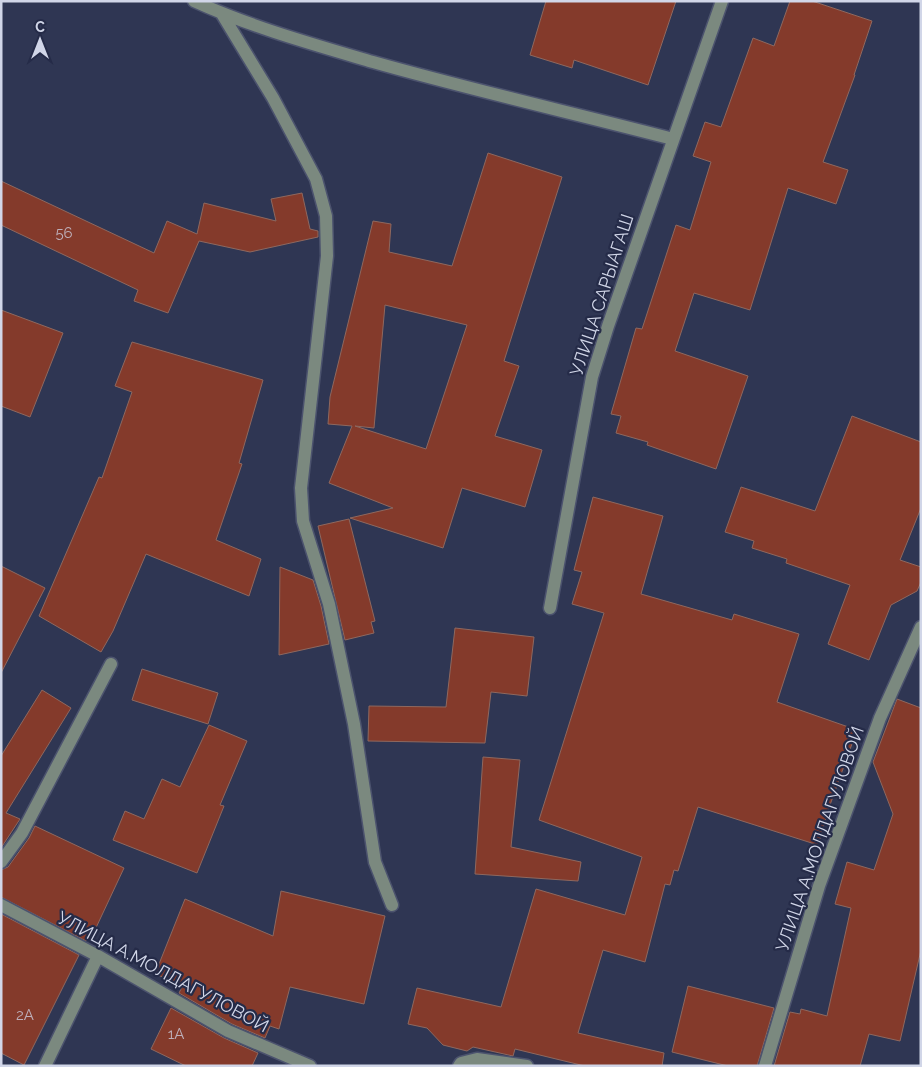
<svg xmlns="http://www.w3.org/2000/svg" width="922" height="1067" font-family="Raleway,sans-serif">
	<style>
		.building { fill: #843a2b; stroke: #8e685f; fill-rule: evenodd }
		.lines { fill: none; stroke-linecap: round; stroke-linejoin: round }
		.minor-casing { stroke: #4c536e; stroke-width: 15 }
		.minor { stroke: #7b897f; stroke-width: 12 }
		.labels { text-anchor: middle; stroke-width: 4.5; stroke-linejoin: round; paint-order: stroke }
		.number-label { font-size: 15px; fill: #beafb9 }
		.street-label { font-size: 18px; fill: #d1d6e8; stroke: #252b48 }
	</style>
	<rect width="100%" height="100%" fill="#2f3653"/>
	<path class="building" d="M 546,1 L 676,1 L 648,85 L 574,60 L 572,68 L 530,55 Z
		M 790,1 L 812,1 L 872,21 L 854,75 L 855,75 L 823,162 L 848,170 L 836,204 L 788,188 L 750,310 L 694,293 L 675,351 L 748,376 L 716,469 L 647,445 L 648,442 L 616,433 L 621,416 L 611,414 L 636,328 L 642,329 L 676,225 L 690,230 L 711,162 L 693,156 L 705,122 L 721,127 L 753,38 L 774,46 Z
		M 488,153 L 562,177 L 504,361 L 519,366 L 495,436 L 542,450 L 525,507 L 462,488 L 443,548 L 350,518 L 393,508 L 329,483 L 352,426 L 328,424 L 330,397 L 373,221 L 391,224 L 389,252 L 452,266 ZM 385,305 L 467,325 L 426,449 L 355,426 L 374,428 Z
		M 1,181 L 154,253 L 167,221 L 197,234 L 204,203 L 276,221 L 271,199 L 302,193 L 310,229 L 318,231 L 318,237 L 250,252 L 199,241 L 168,313 L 134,301 L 138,290 L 1,225 Z
		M 1,310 L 63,333 L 30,417 L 1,406 Z
		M 132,342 L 263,380 L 239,463 L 242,464 L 216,540 L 261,559 L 249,596 L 146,554 L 113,631 L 101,652 L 39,616 L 99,477 L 102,478 L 132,392 L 115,386 Z
		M 852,416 L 921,442 L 921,508 L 900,560 L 921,567 L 921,582 L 917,591 L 891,605 L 869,660 L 828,644 L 850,585 L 786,563 L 787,559 L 752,548 L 754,541 L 725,532 L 741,487 L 815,511 Z
		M 593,497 L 663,516 L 641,594 L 732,620 L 734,614 L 799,634 L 777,702 L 857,730 L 830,805 L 818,845 L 698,807 L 678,871 L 674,870 L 670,885 L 665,884 L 645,962 L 603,950 L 578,1033 L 664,1053 L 662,1066 L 585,1066 L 515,1049 L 513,1056 L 473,1047 L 467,1051 L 443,1045 L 427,1028 L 408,1024 L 417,988 L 501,1007 L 536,889 L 625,915 L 642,857 L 539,820 L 604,613 L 572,604 L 582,572 L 574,570 Z
		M 349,519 L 375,621 L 371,622 L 374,633 L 345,640 L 318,526 Z
		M 1,566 L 45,588 L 1,673 Z
		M 280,567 L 313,580 L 321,606 L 329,644 L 279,655 Z
		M 455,628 L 534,637 L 527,696 L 491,692 L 485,743 L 368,741 L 369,706 L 446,707 Z
		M 142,669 L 218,693 L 208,724 L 132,700 Z
		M 42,690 L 71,708 L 6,813 L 20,819 L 1,848 L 1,756 Z
		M 897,699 L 921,708 L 921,950 L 900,1041 L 869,1034 L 860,1066 L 774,1066 L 790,1012 L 800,1014 L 801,1009 L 827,1016 L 851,908 L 835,904 L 847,862 L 874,870 L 893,814 L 873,762 Z
		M 209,725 L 247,741 L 220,805 L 224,806 L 197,873 L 113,840 L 125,811 L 144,819 L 162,779 L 180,787 Z
		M 483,757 L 520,760 L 511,847 L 581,862 L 578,881 L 475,874 Z
		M 35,826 L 124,868 L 94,932 L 91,930 L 86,941 L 1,897 L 1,870 L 8,867 L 29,838 Z
		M 281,891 L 385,916 L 364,1004 L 290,987 L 279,1029 L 270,1026 L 265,1038 L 232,1024 L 179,993 L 183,985 L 155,974 L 185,899 L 273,936 Z
		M 1,914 L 79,955 L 24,1065 L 1,1053 Z
		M 688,986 L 774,1008 L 757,1066 L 728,1066 L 672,1052 Z
		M 171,1008 L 224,1038 L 258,1053 L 252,1066 L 186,1066 L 151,1049 Z"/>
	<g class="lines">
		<defs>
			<path id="minor" d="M 194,1 C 251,27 312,44 373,62 C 472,90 573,113 673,139
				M 222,14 L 273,98 L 316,179 L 326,216 L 327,256 L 301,488 L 303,521 L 329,604 L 354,724 L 375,862 L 392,905
				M 550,608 L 592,377 L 608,326 L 722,1
				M 1,862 L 22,833 L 111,664
				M 1,905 L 98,956 L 228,1031 L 310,1066
				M 45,1066 L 98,956
				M 459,1066 L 461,1063 L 477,1059 L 527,1066
				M 765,1066 L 819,886 L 880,718 L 921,627"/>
		</defs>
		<use href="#minor" class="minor-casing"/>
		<use href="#minor" class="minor"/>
	</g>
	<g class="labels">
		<g class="number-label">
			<text x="64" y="238">56</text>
			<text x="25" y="1020">2А</text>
			<text x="176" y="1039">1А</text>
		</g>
		<g class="street-label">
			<text transform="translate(602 295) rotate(-72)" y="6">УЛИЦА САРЫАГАШ</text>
			<text transform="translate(820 839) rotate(-71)" y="6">УЛИЦА А.МОЛДАГУЛОВОЙ</text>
			<text transform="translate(163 972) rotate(28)" y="6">УЛИЦА А.МОЛДАГУЛОВОЙ</text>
		</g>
	</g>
	<rect width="922" height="1067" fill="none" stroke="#d1d6e8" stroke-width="5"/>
	<g transform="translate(40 40)" stroke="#252b48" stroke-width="4" paint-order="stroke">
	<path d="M0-4L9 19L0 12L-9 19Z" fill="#d1d6e8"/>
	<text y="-8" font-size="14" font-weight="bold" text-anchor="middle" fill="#d1d6e8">С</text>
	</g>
</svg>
